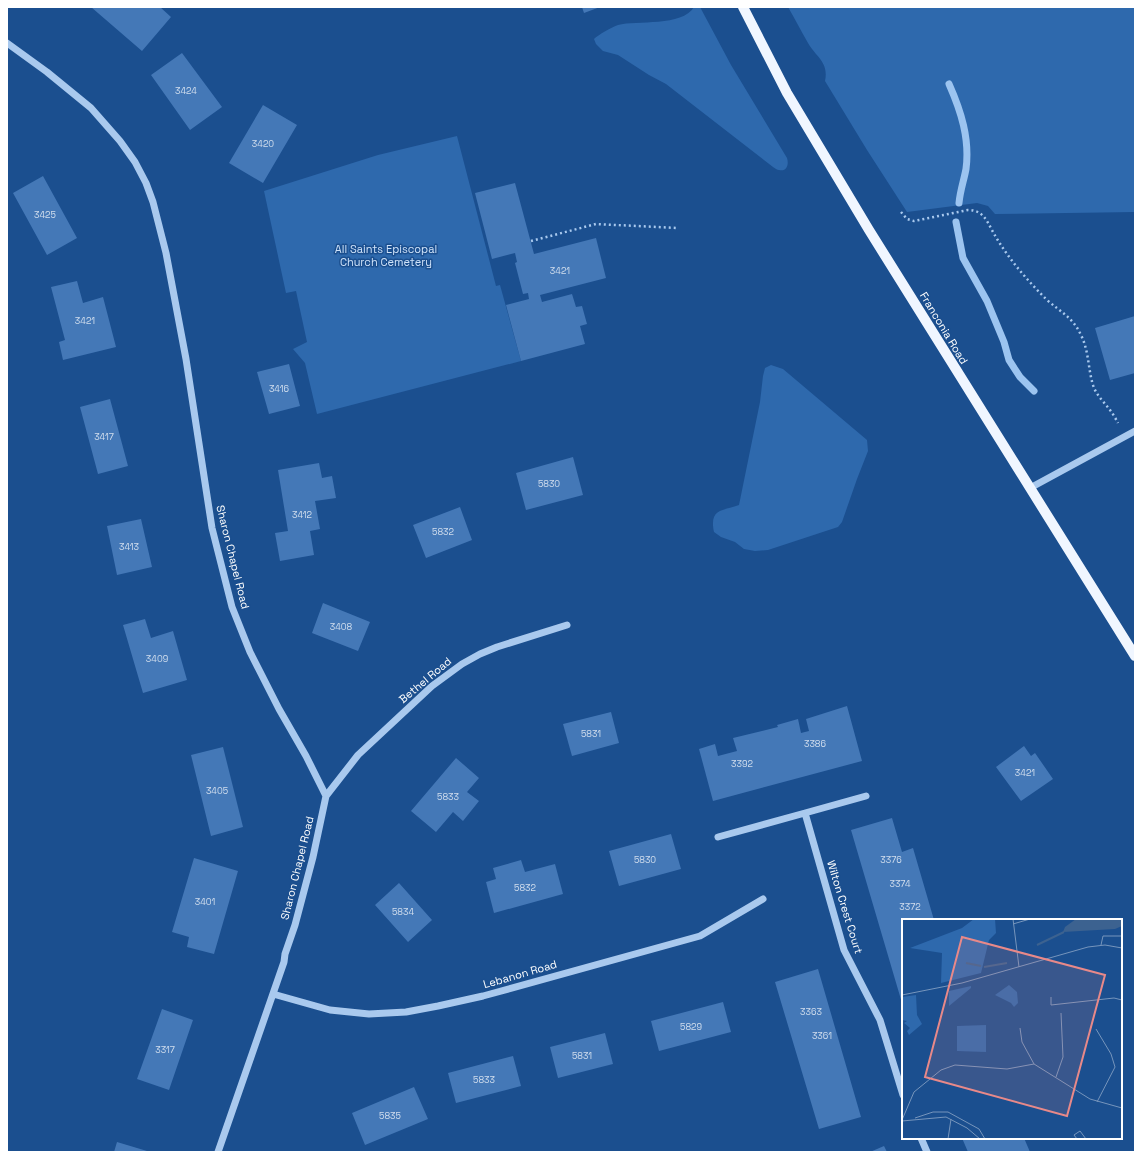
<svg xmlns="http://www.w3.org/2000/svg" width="1142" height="1159" font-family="'Space Grotesk',sans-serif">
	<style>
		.green { fill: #2e69ad }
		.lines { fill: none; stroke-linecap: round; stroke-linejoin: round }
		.stream { stroke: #9cc4f0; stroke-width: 7 }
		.building { fill: #4478b7 }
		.path { stroke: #a9c9ee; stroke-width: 2.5; stroke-dasharray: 2 3; stroke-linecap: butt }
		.minor { stroke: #a9c9ee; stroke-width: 7 }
		.major { stroke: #f0f6ff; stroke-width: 10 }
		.labels { text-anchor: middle; stroke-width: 3; stroke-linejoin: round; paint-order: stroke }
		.number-label { font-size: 9px; fill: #d0dded }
		.park-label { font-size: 11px; fill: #cfe3fa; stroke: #1b4f8f }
		.street-label { font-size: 11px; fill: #fff; stroke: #1b4f8f }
		.inset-river { fill: none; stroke: #3c6290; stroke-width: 2 }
		.inset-road { fill: none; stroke: #7695bc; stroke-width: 1 }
		.view { fill: #e88989; fill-opacity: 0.15; stroke: #e88989; stroke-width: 2 }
		.inset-edge { fill: none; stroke: #fff; stroke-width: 2 }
	</style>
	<rect width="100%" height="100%" fill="#1b4f8f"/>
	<path class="green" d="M 694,7 L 700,7 L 731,65 L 787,158 C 789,164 787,172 779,170 C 777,170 775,168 773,167 L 666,84 L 649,75 L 618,55 L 603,51 L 596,44 L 594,39 C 598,35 612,27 618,25 C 637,20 682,27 694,7 Z
		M 788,7 L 1135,7 L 1135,212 L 995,214 L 988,206 L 977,203 L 907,212 L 867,150 L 825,81 C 829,62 816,57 808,43 C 801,31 795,19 788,7 Z
		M 457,136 L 496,286 L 500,285 L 521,361 L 317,414 L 305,363 L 293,349 L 307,342 L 296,291 L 286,293 L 264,191 L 378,155 Z
		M 771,365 L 783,369 L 867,440 L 868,451 L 857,479 L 842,522 L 838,527 L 768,550 L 755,551 L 744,549 L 735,542 L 721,537 L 714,532 C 709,508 723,511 739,505 L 760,402 L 763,376 L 765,368 Z"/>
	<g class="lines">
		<path class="stream" d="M 949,84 C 961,111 970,139 966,169 C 964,180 960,191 959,203
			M 956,222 L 963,258 L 987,301 L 1004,342 L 1009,360 L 1020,377 L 1034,391"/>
	</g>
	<path class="building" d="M 91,7 L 160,7 L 171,17 L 142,51 Z
		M 582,7 L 600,7 L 584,13 Z
		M 182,53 L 222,107 L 190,130 L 151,75 Z
		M 263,105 L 297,125 L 263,183 L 229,163 Z
		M 43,176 L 77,238 L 47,255 L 13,193 Z
		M 515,183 L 534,254 L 596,238 L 606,278 L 540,295 L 542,302 L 572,294 L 576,307 L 582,306 L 587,324 L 580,326 L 585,344 L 521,361 L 506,305 L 529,299 L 528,293 L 523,294 L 515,263 L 517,262 L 515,253 L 492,259 L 475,193 Z
		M 77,281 L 83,303 L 103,297 L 116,347 L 63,360 L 59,342 L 65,340 L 51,287 Z
		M 1135,316 L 1135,373 L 1110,380 L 1095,328 Z
		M 289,364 L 300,406 L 269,414 L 257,372 Z
		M 110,399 L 128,466 L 98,474 L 80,407 Z
		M 573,457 L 583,495 L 526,510 L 516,473 Z
		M 319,463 L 322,478 L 332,476 L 336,498 L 315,501 L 320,529 L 310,531 L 314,555 L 280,561 L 275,533 L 288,531 L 278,470 Z
		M 460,507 L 472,540 L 426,558 L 413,525 Z
		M 141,519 L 152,567 L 117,575 L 107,526 Z
		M 323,603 L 370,622 L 358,651 L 312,633 Z
		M 145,619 L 151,638 L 173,631 L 187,680 L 143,693 L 123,625 Z
		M 847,706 L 862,761 L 713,801 L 699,749 L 715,744 L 718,756 L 737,751 L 733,738 L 778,727 L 777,725 L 798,719 L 801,733 L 809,731 L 806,719 Z
		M 611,712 L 619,743 L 572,756 L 563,724 Z
		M 1024,746 L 1031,756 L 1035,753 L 1053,779 L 1021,801 L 996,767 Z
		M 223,747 L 243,827 L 211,836 L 191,755 Z
		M 456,758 L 479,778 L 467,792 L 479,801 L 463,821 L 453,812 L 436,832 L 411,811 Z
		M 892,818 L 902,852 L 913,848 L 934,920 L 903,920 L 903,1003 L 902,1003 L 851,830 Z
		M 671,834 L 681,869 L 619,886 L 609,851 Z
		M 194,858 L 238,871 L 214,954 L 187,947 L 189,937 L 172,932 Z
		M 521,860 L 525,872 L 555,864 L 563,894 L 494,913 L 486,882 L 496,879 L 493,868 Z
		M 399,883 L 432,920 L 408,942 L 375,905 Z
		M 818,969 L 861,1117 L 819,1129 L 775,982 Z
		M 723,1002 L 731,1032 L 659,1051 L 651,1021 Z
		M 162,1009 L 193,1020 L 169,1090 L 137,1079 Z
		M 605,1033 L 613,1064 L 558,1078 L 550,1047 Z
		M 513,1056 L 521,1086 L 456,1103 L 448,1073 Z
		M 414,1087 L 428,1119 L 365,1145 L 352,1113 Z
		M 962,1138 L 1024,1138 L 1030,1152 L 968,1152 Z
		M 117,1142 L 147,1151 L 147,1152 L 114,1152 Z
		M 884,1146 L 887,1152 L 870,1152 Z"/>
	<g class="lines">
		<path class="path" d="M 901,212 L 907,219 L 914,221 L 968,210 C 983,210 987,221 993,232 C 1007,257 1026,279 1046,299 C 1060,312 1072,316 1081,335 C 1089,351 1088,369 1093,385 C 1096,395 1104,402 1110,410 C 1113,414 1116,419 1118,423
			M 531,241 L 596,224 L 677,228"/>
		<path class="minor" d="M 7,43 L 47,72 L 91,108 L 120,141 L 135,162 L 146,183 L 153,202 L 166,253 L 186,359 L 212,528 L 232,607 L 250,652 L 279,709 L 306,756 L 326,796 L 313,857 L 295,925 L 285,954 L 284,962 L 218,1152
			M 1030,488 L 1135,431
			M 326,796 L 358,755 L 432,686 L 462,664 L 480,654 L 497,647 L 567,625
			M 866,796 L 805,813 L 844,950 L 880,1020 L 903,1095
			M 718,837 L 805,813
			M 273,994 L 330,1010 L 369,1014 L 406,1012 L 438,1006 L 483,996 L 700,936 L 763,899
			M 921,1138 L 927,1152"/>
		<path class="major" d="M 743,7 L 787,93 L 869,230 L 1135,656"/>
	</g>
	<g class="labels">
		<g class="number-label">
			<text x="186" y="94">3424</text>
			<text x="263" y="147">3420</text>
			<text x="45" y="218">3425</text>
			<text x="560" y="274">3421</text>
			<text x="85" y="324">3421</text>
			<text x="279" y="392">3416</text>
			<text x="104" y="440">3417</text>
			<text x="549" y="487">5830</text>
			<text x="302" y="518">3412</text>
			<text x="443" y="535">5832</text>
			<text x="129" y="550">3413</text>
			<text x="341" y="630">3408</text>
			<text x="157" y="662">3409</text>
			<text x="591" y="737">5831</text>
			<text x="815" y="747">3386</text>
			<text x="742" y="767">3392</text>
			<text x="1025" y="776">3421</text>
			<text x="217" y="794">3405</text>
			<text x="448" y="800">5833</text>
			<text x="645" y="863">5830</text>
			<text x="891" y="863">3376</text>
			<text x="900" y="887">3374</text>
			<text x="525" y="891">5832</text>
			<text x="205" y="905">3401</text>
			<text x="910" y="910">3372</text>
			<text x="403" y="915">5834</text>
			<text x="811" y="1015">3363</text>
			<text x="691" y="1030">5829</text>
			<text x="822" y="1039">3361</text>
			<text x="165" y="1053">3317</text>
			<text x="582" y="1059">5831</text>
			<text x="484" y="1083">5833</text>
			<text x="390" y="1119">5835</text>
		</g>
		<g class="park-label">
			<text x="386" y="253">All Saints Episcopal<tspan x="386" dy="13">Church Cemetery</tspan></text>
		</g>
		<g class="street-label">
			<text transform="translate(944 328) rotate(59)" y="4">Franconia Road</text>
			<text transform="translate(233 557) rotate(76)" y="4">Sharon Chapel Road</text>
			<text transform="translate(425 680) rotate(-40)" y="4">Bethel Road</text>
			<text transform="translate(297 868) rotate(-76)" y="4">Sharon Chapel Road</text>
			<text transform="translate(845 907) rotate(73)" y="4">Wilton Crest Court</text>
			<text transform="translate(520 974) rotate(-16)" y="4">Lebanon Road</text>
		</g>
	</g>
	<g transform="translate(902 919)">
		<rect width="220" height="220" fill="#1b4f8f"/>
		<path d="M 72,0 L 93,0 L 94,14 L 87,21 L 79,54 L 39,64 L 40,34 L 8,29 L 60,9 ZM 107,66 L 115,73 L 116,84 L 112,88 L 109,84 L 93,76 ZM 69,67 L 69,69 L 47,87 L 47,72 ZM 14,76 L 15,96 L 20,105 L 7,116 L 5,112 L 8,109 L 2,104 L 5,102 L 0,101 L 0,78 ZM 84,106 L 84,133 L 55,132 L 55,107 Z" fill="#2e69ad"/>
		<path d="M 174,0 L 220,0 L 220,7 L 213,10 L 161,13 L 163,8 Z" fill="#3c6290"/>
		<path class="inset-river" d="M 135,26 L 162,13M 64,44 L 79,47M 82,48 L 105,44"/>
		<path class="inset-road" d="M 111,0 L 117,48M 111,5 L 128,0M 199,26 L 201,17 L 220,17M 220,37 L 220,50M 0,76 L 60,64 L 186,28 L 203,26 L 220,29M 149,78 L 149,86 L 212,79 L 220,81M 118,109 L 120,123 L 132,145M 194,110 L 209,135 L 213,148 L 195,183M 154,158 L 161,138 L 159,94M 13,199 L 31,193 L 46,193 L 77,210 L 83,220M 0,201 L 12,173 L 39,151 L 53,146 L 105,150 L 132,145 L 188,180 L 220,189M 0,202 L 44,198 L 65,209 L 78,220M 46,220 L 49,200M 175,220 L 172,216 L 178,212 L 184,220"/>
		<path class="view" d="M 60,18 L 203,56 L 165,197 L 23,158 Z"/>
		<rect width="220" height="220" class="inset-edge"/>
	</g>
	<rect width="1142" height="1159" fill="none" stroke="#ffffff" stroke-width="16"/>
</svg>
